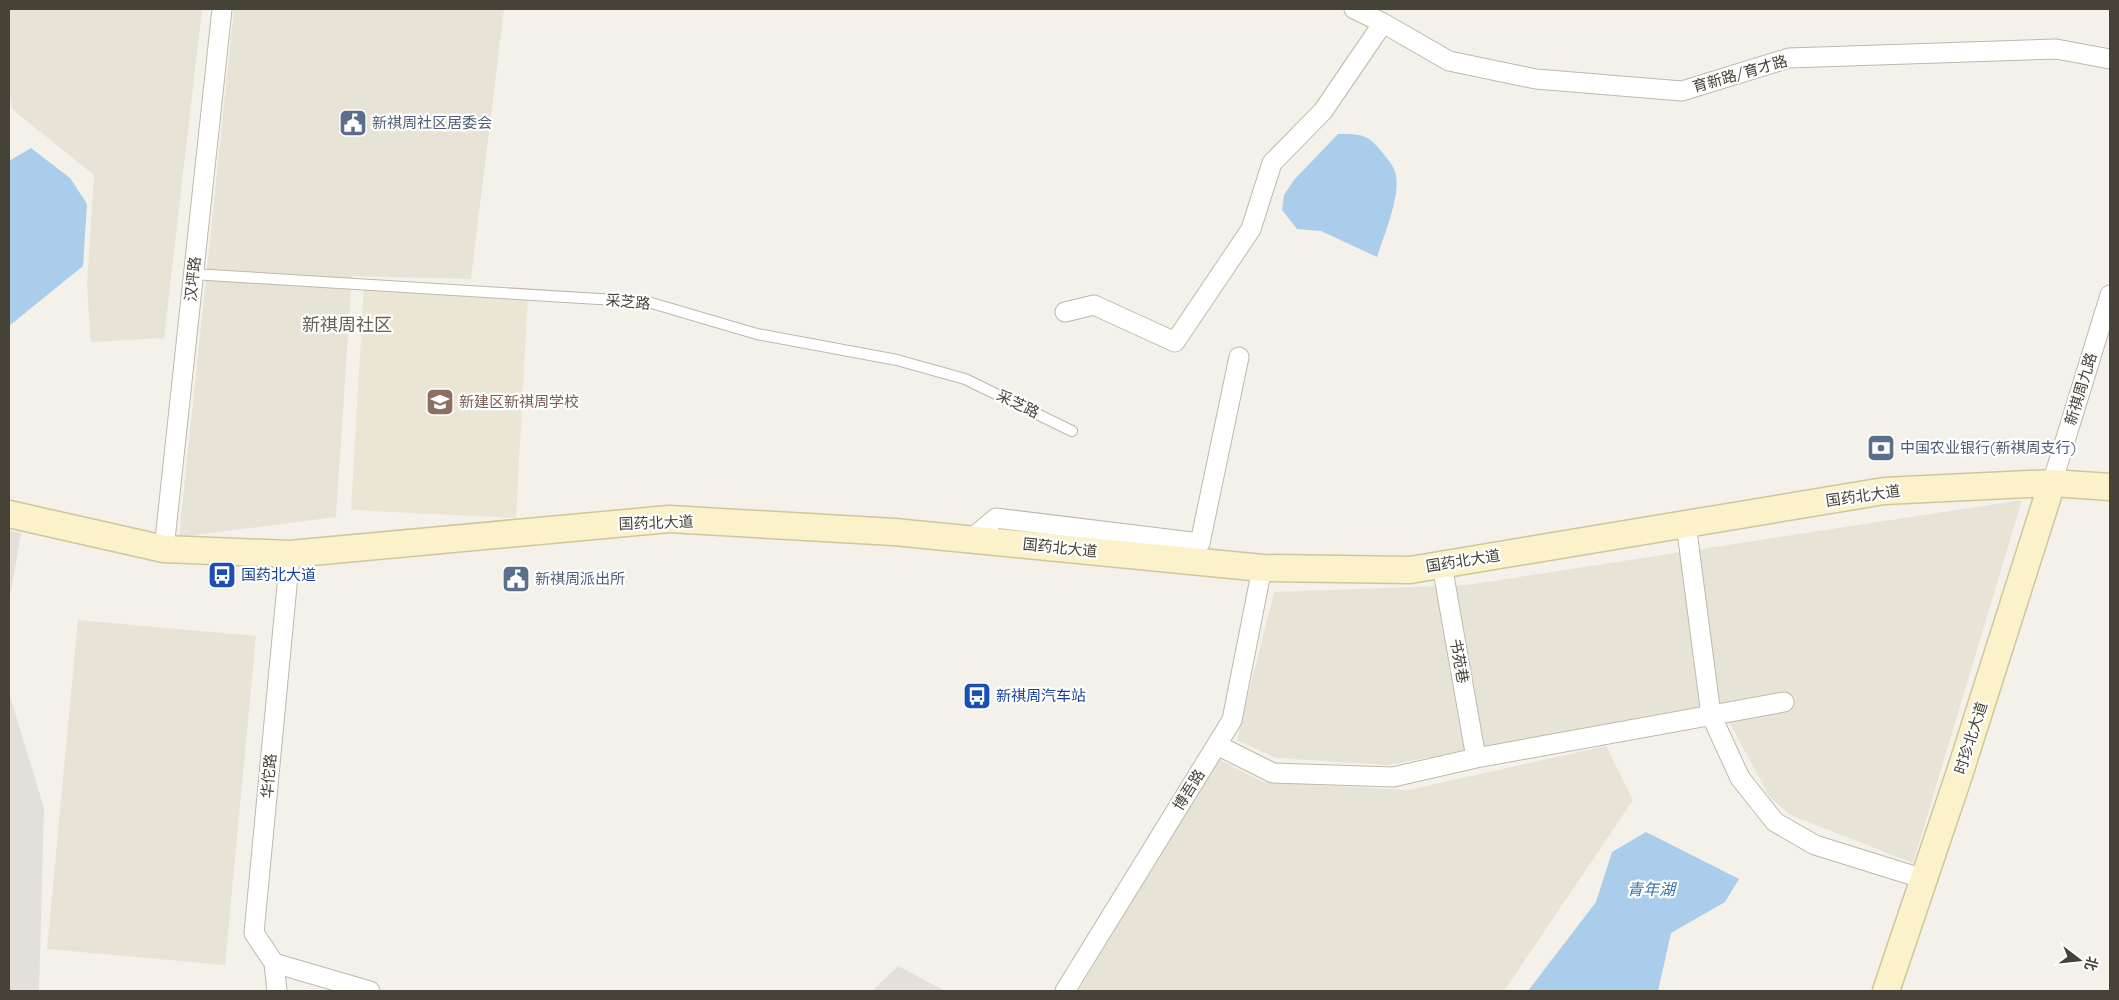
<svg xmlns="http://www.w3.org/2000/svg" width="2119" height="1000" font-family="Quicksand,'Noto Sans SC',sans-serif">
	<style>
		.residential { fill: #e7e3d7 }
		.industrial { fill: #e3e0da }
		.education { fill: #ebe6d4 }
		.water { fill: #aacdeb }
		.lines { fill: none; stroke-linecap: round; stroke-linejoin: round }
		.lane-casing { stroke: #beb9ac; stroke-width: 12 }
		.street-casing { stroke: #beb9ac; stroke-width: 21 }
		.secondary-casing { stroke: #d0c69b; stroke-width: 29 }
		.lane { stroke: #fff; stroke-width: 10 }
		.street { stroke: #fff; stroke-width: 19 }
		.secondary { stroke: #fbf2cb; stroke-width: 26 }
		.labels { text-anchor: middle; stroke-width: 4.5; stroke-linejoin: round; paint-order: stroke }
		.street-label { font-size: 15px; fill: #464238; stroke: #fff }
		.service-label { font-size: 15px; fill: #4e5e75; stroke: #fff; text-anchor: start }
		.education-label { font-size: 15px; fill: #785e54; stroke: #fff; text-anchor: start }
		.transit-label { font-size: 15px; fill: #164399; stroke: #fff; text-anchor: start }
		.water-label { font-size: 16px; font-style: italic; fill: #3874ab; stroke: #fff }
		.quarter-label { font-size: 18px; fill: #686050; stroke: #fff }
	</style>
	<rect width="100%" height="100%" fill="#f3f1e9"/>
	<path class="residential" d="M 9,9 L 202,9 L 164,338 L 91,342 L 87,287 L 94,175 L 12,109 L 9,92 Z
		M 234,9 L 504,9 L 471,279 L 352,276 L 336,517 L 179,537 Z
		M 2022,500 L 1913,863 L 1790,815 L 1769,796 L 1720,705 L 1388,765 L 1276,758 L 1237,740 L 1274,592 L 1467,585 Z
		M 78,620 L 256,636 L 225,965 L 47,949 Z
		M 1606,746 L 1633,800 L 1504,991 L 1078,991 L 1218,759 L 1263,782 L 1408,790 Z"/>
	<path class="industrial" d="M 9,531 L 21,533 L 9,603 Z
		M 9,693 L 44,808 L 39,991 L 9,991 Z
		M 898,966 L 945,991 L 872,991 Z"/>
	<path class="education" d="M 364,285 L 528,294 L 516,518 L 351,510 Z"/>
	<path class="water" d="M 1338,134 C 1359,134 1367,133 1382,152 C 1387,159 1394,165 1396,175 C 1400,198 1384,235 1377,257 L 1321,231 L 1297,229 L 1282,210 L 1284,195 L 1294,180 Z
		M 31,148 L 70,178 L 87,204 L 83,266 L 9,326 L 9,161 Z
		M 1646,832 L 1739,879 L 1725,902 L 1671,933 L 1658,991 L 1528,991 L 1596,902 L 1612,852 Z"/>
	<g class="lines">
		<defs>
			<path id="lane" d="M 193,274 L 648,302 L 757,334 L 897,360 L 965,379 L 1072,431"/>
			<path id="street" d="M 1354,9 L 1383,23 L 1449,61 L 1536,79 L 1682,91 L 1789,58 L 2056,49 L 2110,59
				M 1065,312 L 1094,305 L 1175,342 L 1251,229 L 1272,163 L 1323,111 L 1383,23
				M 2052,483 L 2110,295
				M 1686,524 L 1711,715 L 1740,778 L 1775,822 L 1815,845 L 1924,879
				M 971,539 L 996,518 L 1200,543 L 1239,357
				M 164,549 L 222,9
				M 1442,565 L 1476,758
				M 1217,745 L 1273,773 L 1393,777 L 1476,758 L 1784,702
				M 274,963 L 370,991
				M 277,991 L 274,963 L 254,933 L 290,554
				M 1065,991 L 1232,720 L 1262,568"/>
			<path id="secondary" d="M 9,514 L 164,549 L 290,554 L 669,519 L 894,532 L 1262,568 L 1410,570 L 1884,491 L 2052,483 L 2110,487
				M 1886,991 L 1959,775 L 2052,483"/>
		</defs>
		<use href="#lane" class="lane-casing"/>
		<use href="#street" class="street-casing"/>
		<use href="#secondary" class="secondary-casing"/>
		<use href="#lane" class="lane"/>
		<use href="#street" class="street"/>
		<use href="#secondary" class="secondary"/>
	</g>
	<defs>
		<symbol id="civic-square" viewBox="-11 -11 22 22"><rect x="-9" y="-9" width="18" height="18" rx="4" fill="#5c6f8a" stroke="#fff"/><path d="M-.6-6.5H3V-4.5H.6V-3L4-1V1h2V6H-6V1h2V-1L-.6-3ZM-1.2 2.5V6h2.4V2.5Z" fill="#fff"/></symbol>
		<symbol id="school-square" viewBox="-11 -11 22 22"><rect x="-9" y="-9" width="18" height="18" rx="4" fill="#8d6e63" stroke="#fff"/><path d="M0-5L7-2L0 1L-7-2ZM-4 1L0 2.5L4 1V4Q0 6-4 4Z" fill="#fff"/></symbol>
		<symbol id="bank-square" viewBox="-11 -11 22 22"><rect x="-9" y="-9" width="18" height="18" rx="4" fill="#5c6f8a" stroke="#fff"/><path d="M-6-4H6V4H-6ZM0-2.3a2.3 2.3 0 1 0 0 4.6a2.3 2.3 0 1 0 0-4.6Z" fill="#fff"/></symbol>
		<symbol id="bus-square" viewBox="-11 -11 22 22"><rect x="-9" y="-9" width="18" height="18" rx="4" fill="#1a4fb4" stroke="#fff"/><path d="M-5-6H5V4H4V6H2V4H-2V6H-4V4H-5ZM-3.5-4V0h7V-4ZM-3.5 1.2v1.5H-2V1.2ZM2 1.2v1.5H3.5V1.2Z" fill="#fff"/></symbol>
	</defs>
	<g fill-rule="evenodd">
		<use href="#civic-square" x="337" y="107" width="32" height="32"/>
		<use href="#school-square" x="424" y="386" width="32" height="32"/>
		<use href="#bank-square" x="1865" y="432" width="32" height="32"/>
		<use href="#bus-square" x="206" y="559" width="32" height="32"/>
		<use href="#civic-square" x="500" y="563" width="32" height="32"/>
		<use href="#bus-square" x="961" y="680" width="32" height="32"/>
	</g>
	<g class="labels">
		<g class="street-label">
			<text transform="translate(1740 74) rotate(-16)" y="5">育新路/育才路</text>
			<text transform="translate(193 279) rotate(-84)" y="5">汉坪路</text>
			<text transform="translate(628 302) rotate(5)" y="5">采芝路</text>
			<text transform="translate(2081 389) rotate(-73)" y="5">新祺周九路</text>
			<text transform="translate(1018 404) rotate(26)" y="5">采芝路</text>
			<text transform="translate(1863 496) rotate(-8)" y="5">国药北大道</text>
			<text transform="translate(656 523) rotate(-2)" y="5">国药北大道</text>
			<text transform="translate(1060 548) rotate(6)" y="5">国药北大道</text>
			<text transform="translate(1463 561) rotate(-9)" y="5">国药北大道</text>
			<text transform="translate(1459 661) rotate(80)" y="5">书苑巷</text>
			<text transform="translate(1971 738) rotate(-72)" y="5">时珍北大道</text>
			<text transform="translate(269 776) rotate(-85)" y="5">华佗路</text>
			<text transform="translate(1189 790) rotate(-58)" y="5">博吾路</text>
		</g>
		<g class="service-label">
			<text x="372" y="128">新祺周社区居委会</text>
			<text x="1900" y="453">中国农业银行(新祺周支行)</text>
			<text x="535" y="584">新祺周派出所</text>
		</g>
		<g class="education-label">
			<text x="459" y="407">新建区新祺周学校</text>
		</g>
		<g class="transit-label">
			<text x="241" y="580">国药北大道</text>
			<text x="996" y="701">新祺周汽车站</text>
		</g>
		<g class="water-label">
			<text x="1651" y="895">青年湖</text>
		</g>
		<g class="quarter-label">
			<text x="347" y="331">新祺周社区</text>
		</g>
	</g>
	<rect width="2119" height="1000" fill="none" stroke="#464238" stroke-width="20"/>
	<g transform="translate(2079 960) rotate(106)" stroke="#ffffff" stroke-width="4" paint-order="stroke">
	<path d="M0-4L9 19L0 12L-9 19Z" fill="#464238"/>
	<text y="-8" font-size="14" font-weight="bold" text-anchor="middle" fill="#464238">北</text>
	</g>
</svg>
